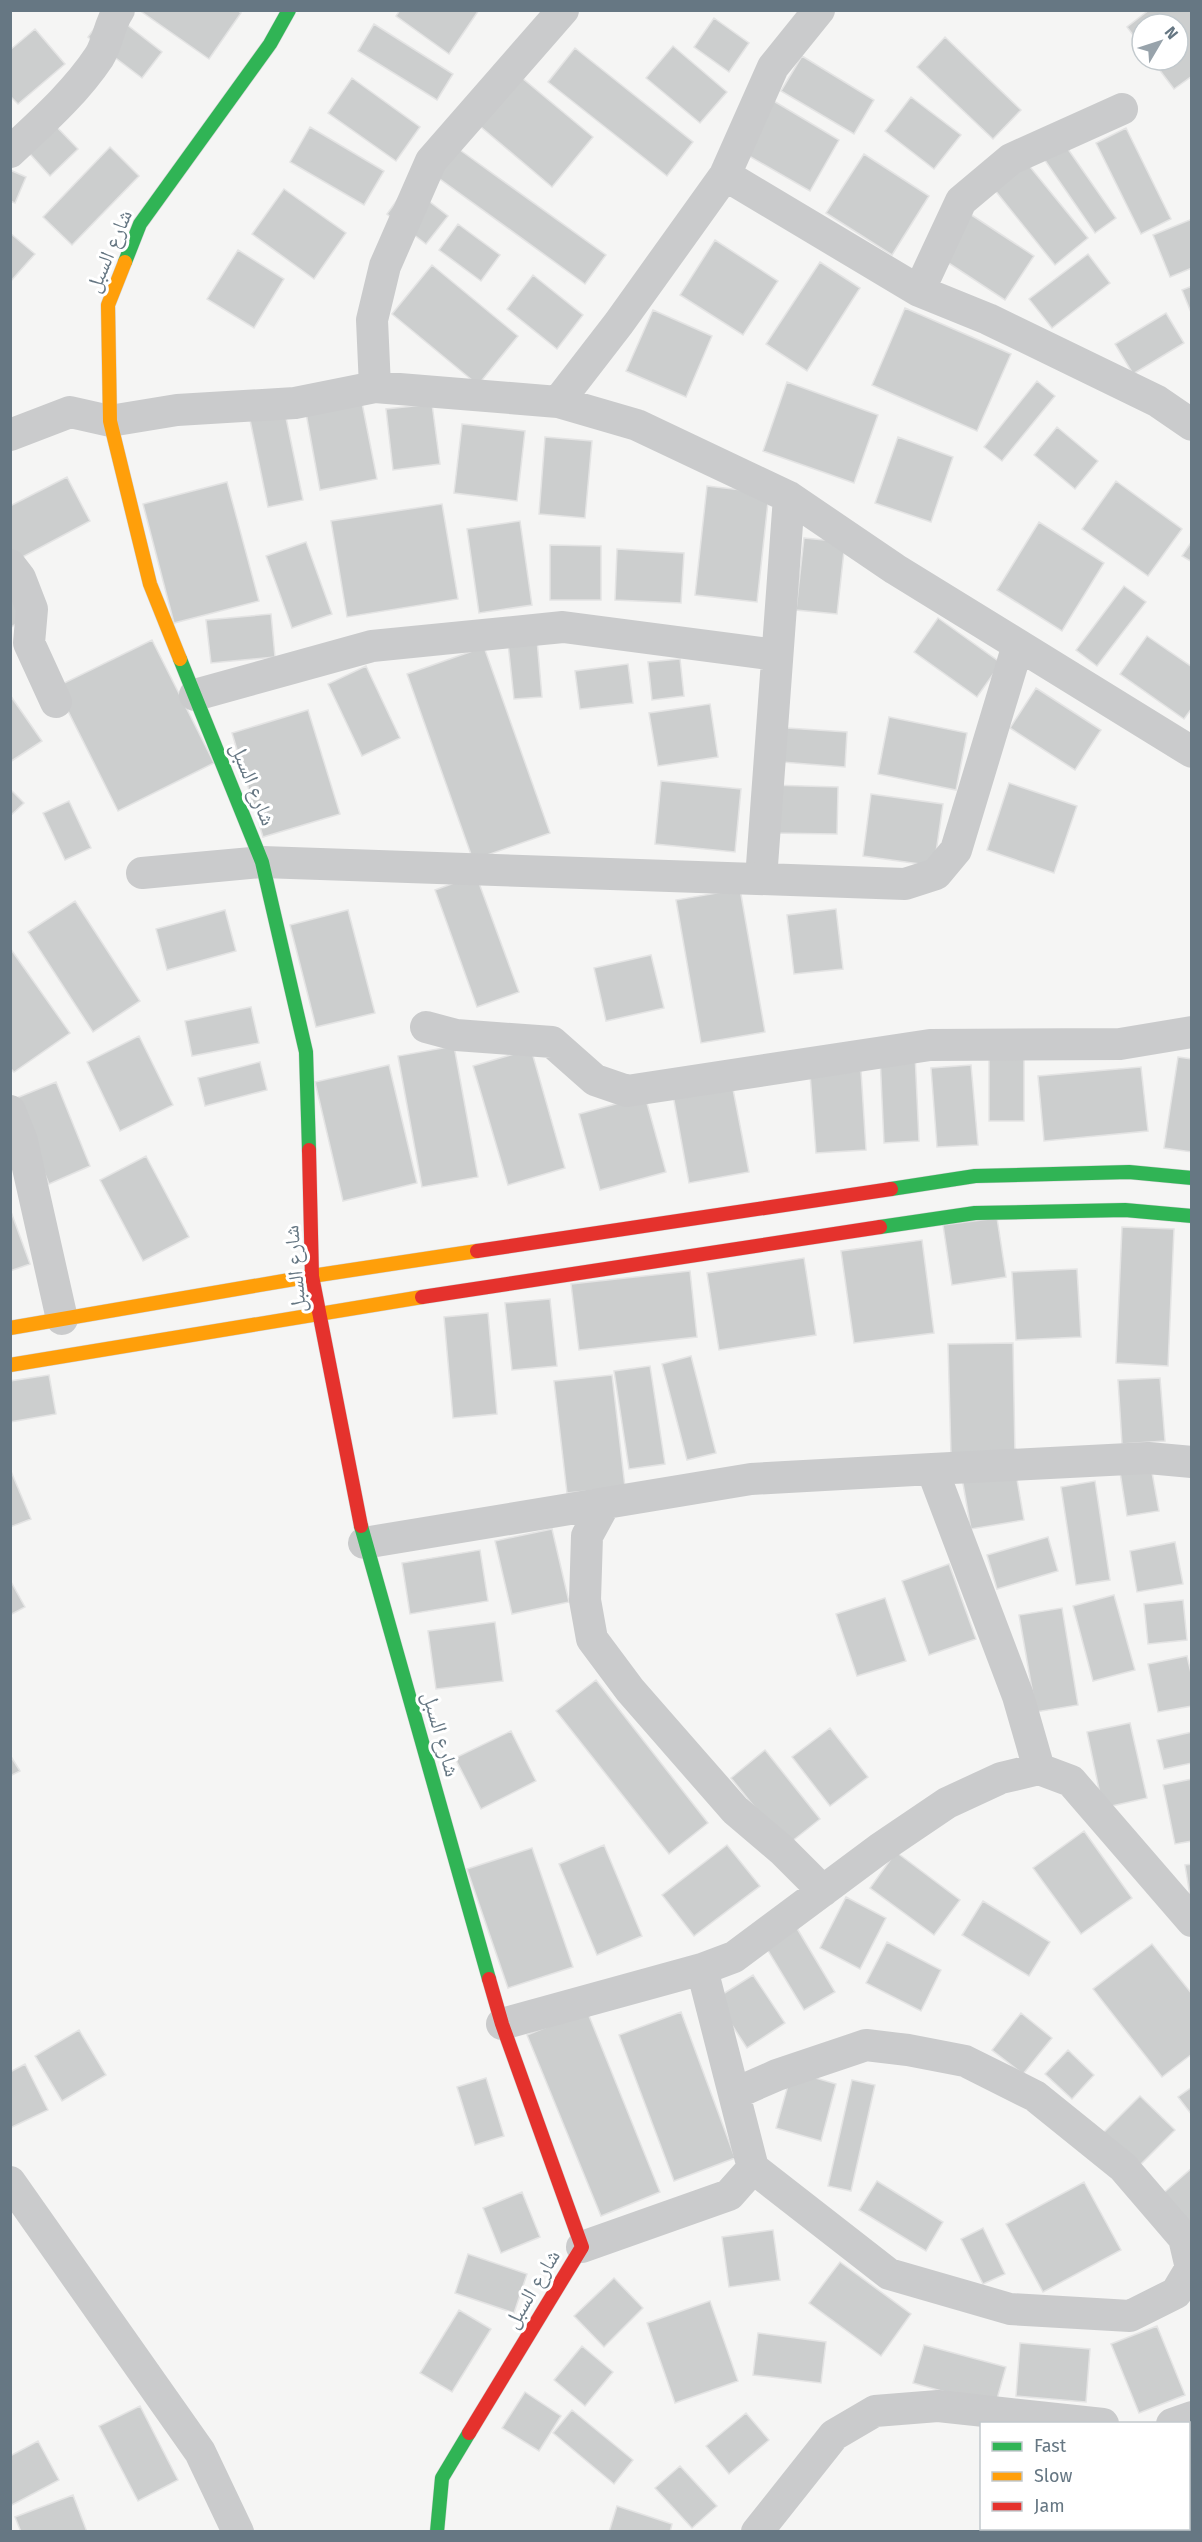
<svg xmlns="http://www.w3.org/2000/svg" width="1202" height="2542" font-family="'Fira Sans','Noto Naskh Arabic',sans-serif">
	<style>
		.building { fill: #cccece; stroke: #e4e4e4; stroke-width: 1.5 }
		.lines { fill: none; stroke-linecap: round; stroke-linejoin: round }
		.fast-casing { stroke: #d2d3d4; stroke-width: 15 }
		.slow-casing { stroke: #d2d3d4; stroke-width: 15 }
		.jam-casing { stroke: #d2d3d4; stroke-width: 15 }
		.street { stroke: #cacbcc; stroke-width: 32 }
		.fast { stroke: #30b455; stroke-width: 14 }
		.slow { stroke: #ff9f0a; stroke-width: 14 }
		.jam { stroke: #e5322d; stroke-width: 14 }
		.labels { text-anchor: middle; stroke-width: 6; stroke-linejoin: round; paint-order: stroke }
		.street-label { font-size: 21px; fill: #667783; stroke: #fff }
	</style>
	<rect width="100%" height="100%" fill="#f5f5f4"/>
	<path class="building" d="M 108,10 L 162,52 L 142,78 L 88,37 Z
		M 139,10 L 237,10 L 241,13 L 209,59 Z
		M 400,10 L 479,10 L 449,54 L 396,16 Z
		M 1149,10 L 1192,10 L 1192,76 L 1174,89 L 1152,60 L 1178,60 L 1178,24 L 1142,24 L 1142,47 L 1127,27 Z
		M 714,18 L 749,43 L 729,72 L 694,47 Z
		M 374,24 L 453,74 L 437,100 L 358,51 Z
		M 35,29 L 65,64 L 18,104 L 10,96 L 10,50 Z
		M 945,37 L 1021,110 L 993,139 L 917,67 Z
		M 673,46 L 727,92 L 700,123 L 646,78 Z
		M 575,48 L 693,142 L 667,176 L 548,82 Z
		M 802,56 L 874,100 L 854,134 L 781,91 Z
		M 503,62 L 593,137 L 552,187 L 462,111 Z
		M 352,78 L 420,127 L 396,161 L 328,113 Z
		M 911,97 L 961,135 L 934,169 L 885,131 Z
		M 772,100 L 839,140 L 810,191 L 742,152 Z
		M 48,118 L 78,149 L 50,176 L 21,144 Z
		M 310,127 L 384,171 L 364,205 L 290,162 Z
		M 1126,128 L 1171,219 L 1141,234 L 1096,143 Z
		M 1063,142 L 1116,218 L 1095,233 L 1042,156 Z
		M 453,145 L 606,255 L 585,284 L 433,174 Z
		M 110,147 L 139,176 L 72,245 L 43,217 Z
		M 864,154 L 929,196 L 892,255 L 826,213 Z
		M 1026,162 L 1088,238 L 1055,265 L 994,189 Z
		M 10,170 L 26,177 L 15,203 L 10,201 Z
		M 408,185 L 448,216 L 426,244 L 387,214 Z
		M 284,189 L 346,233 L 314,279 L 252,234 Z
		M 970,214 L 1034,256 L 1005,300 L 941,258 Z
		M 1192,219 L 1192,268 L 1170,277 L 1153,235 Z
		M 458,224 L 500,255 L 481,281 L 439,250 Z
		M 10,233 L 35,254 L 10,282 Z
		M 715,240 L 778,281 L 743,335 L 680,295 Z
		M 238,250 L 284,279 L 254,328 L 207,299 Z
		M 1088,254 L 1110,283 L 1052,328 L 1029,299 Z
		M 820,262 L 860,288 L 807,371 L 766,344 Z
		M 432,265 L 518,336 L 478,385 L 392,314 Z
		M 533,275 L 583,315 L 557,349 L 507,309 Z
		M 1192,286 L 1192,315 L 1182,290 Z
		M 905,308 L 1011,354 L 977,431 L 872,385 Z
		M 653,310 L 712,336 L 686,397 L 626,371 Z
		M 1166,313 L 1184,343 L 1133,374 L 1115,344 Z
		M 1037,381 L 1055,396 L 1002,461 L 984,447 Z
		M 787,382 L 878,415 L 854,483 L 763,451 Z
		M 362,403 L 377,479 L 320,490 L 306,413 Z
		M 432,404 L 440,464 L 393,470 L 386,409 Z
		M 284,408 L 303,500 L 268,507 L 249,415 Z
		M 462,424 L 525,431 L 517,501 L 454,493 Z
		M 1057,427 L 1098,461 L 1075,489 L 1034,455 Z
		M 545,437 L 592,441 L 585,518 L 539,514 Z
		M 898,437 L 953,457 L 931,522 L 875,503 Z
		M 67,477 L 90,521 L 15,561 L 10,552 L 10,506 Z
		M 1116,481 L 1182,529 L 1148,576 L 1082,529 Z
		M 227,482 L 259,601 L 174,623 L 143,504 Z
		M 707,486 L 769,493 L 757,602 L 695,595 Z
		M 442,504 L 458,599 L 347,617 L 331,521 Z
		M 520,521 L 532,605 L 479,613 L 467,529 Z
		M 1039,522 L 1104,563 L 1062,631 L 997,590 Z
		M 804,538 L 845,542 L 837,614 L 796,610 Z
		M 1192,541 L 1192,562 L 1182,556 Z
		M 306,542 L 332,614 L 292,628 L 266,556 Z
		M 550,545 L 601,546 L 601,600 L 550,600 Z
		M 617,549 L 684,553 L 681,603 L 615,600 Z
		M 1124,586 L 1146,602 L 1097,666 L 1076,650 Z
		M 10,592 L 28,615 L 10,628 Z
		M 271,614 L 275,657 L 211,663 L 206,620 Z
		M 938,618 L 1001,663 L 977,697 L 914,652 Z
		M 1147,636 L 1192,667 L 1192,708 L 1184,719 L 1120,674 Z
		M 152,640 L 214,763 L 118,811 L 56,687 Z
		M 537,640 L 542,697 L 514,699 L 508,643 Z
		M 484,647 L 550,833 L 473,860 L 407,674 Z
		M 680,659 L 684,696 L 652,700 L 648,662 Z
		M 628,664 L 633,703 L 580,709 L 575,671 Z
		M 366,666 L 400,738 L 362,756 L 328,684 Z
		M 1036,688 L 1101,730 L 1075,770 L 1010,728 Z
		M 10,695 L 42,741 L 10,762 Z
		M 710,704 L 718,757 L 658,766 L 649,713 Z
		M 308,710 L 340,814 L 263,837 L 232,733 Z
		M 889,717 L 967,733 L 956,790 L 878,774 Z
		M 772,727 L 847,732 L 845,767 L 769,761 Z
		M 661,781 L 741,789 L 735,852 L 655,844 Z
		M 1009,783 L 1077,806 L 1054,873 L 987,850 Z
		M 769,785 L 838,787 L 837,834 L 768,833 Z
		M 10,789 L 24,803 L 10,816 Z
		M 871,794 L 943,804 L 934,866 L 863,856 Z
		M 69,801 L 91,848 L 65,860 L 43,813 Z
		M 476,875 L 519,992 L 477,1007 L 435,890 Z
		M 740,889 L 765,1032 L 701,1043 L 676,900 Z
		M 75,901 L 140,1001 L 93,1032 L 28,932 Z
		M 836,909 L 843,969 L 794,974 L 787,915 Z
		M 225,910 L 236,951 L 167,970 L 156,929 Z
		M 348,910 L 375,1013 L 316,1027 L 290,925 Z
		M 10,948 L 70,1033 L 14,1072 L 10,1068 Z
		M 651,955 L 664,1008 L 606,1021 L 594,968 Z
		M 251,1007 L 259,1043 L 192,1056 L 185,1021 Z
		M 139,1036 L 173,1105 L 120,1131 L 87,1062 Z
		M 454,1046 L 478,1177 L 422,1187 L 398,1056 Z
		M 531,1049 L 565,1168 L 508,1185 L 473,1066 Z
		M 989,1051 L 1024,1052 L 1024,1121 L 989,1121 Z
		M 915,1054 L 919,1141 L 884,1143 L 880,1056 Z
		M 1178,1057 L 1192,1059 L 1192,1152 L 1164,1148 Z
		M 260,1062 L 267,1090 L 205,1106 L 198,1078 Z
		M 389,1065 L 417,1183 L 343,1201 L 315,1082 Z
		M 971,1065 L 978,1145 L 937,1147 L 931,1068 Z
		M 1141,1067 L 1148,1131 L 1044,1141 L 1038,1076 Z
		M 861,1071 L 866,1150 L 816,1153 L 810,1074 Z
		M 56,1082 L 90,1166 L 49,1184 L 14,1099 Z
		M 732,1084 L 749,1172 L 689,1183 L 673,1095 Z
		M 645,1096 L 666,1172 L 600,1190 L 579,1114 Z
		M 146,1156 L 189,1237 L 143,1261 L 100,1180 Z
		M 10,1209 L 30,1264 L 10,1271 Z
		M 997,1218 L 1006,1277 L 952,1285 L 943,1225 Z
		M 1122,1227 L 1174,1229 L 1168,1366 L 1116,1363 Z
		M 922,1240 L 934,1333 L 854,1343 L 841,1251 Z
		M 804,1258 L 816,1335 L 719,1350 L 707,1273 Z
		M 1077,1269 L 1081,1337 L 1016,1340 L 1012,1272 Z
		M 690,1271 L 697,1337 L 579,1350 L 571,1284 Z
		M 550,1299 L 557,1366 L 512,1370 L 505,1303 Z
		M 488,1313 L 497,1414 L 453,1418 L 444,1317 Z
		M 1013,1343 L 1015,1456 L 951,1456 L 948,1344 Z
		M 691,1356 L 716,1453 L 687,1460 L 662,1364 Z
		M 650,1366 L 665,1464 L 629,1469 L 614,1371 Z
		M 49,1375 L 56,1414 L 10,1422 L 10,1381 Z
		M 612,1375 L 625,1487 L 567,1493 L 554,1381 Z
		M 1160,1378 L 1165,1441 L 1122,1444 L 1118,1380 Z
		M 1151,1467 L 1159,1511 L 1127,1516 L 1120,1472 Z
		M 1015,1468 L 1024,1520 L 971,1529 L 962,1478 Z
		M 10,1469 L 31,1519 L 10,1527 Z
		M 1095,1481 L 1110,1580 L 1076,1585 L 1061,1487 Z
		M 552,1529 L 569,1602 L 512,1614 L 495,1541 Z
		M 1048,1537 L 1058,1571 L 997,1589 L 987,1555 Z
		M 1175,1542 L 1183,1584 L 1137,1592 L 1130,1551 Z
		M 480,1550 L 488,1601 L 410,1614 L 402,1563 Z
		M 949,1564 L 976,1639 L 929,1655 L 902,1581 Z
		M 10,1580 L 25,1607 L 10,1615 Z
		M 1114,1595 L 1135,1670 L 1093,1681 L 1073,1606 Z
		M 885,1598 L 906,1661 L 857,1676 L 836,1614 Z
		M 1183,1600 L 1187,1640 L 1148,1644 L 1144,1604 Z
		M 1062,1608 L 1078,1705 L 1036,1712 L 1019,1615 Z
		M 495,1622 L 503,1681 L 436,1689 L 428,1631 Z
		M 1187,1656 L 1192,1677 L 1192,1706 L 1158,1712 L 1148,1664 Z
		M 596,1680 L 708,1823 L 669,1854 L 556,1711 Z
		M 1130,1723 L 1147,1798 L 1103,1808 L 1087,1732 Z
		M 830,1728 L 868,1777 L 830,1806 L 792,1757 Z
		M 511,1731 L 536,1781 L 481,1809 L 455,1758 Z
		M 1192,1732 L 1192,1763 L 1164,1769 L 1157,1740 Z
		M 765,1750 L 820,1819 L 786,1846 L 731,1778 Z
		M 10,1755 L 20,1771 L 10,1776 Z
		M 1192,1779 L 1192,1841 L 1175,1844 L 1163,1785 Z
		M 1084,1831 L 1132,1898 L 1081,1934 L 1033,1868 Z
		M 604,1845 L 642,1936 L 597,1955 L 559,1864 Z
		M 727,1845 L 760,1886 L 694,1936 L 662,1895 Z
		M 532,1848 L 573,1967 L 508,1988 L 467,1869 Z
		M 896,1852 L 960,1900 L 934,1935 L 870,1888 Z
		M 1192,1864 L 1192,1908 L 1185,1865 Z
		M 846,1897 L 886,1918 L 860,1969 L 820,1948 Z
		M 983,1901 L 1050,1942 L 1029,1976 L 962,1935 Z
		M 792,1920 L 835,1992 L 804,2010 L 761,1939 Z
		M 887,1942 L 941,1970 L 921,2011 L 866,1983 Z
		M 1152,1944 L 1192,1994 L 1192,2054 L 1162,2077 L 1093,1989 Z
		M 753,1975 L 785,2023 L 747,2048 L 715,1999 Z
		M 587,2011 L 660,2192 L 601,2216 L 527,2035 Z
		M 681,2012 L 735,2158 L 674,2181 L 619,2035 Z
		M 1021,2013 L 1052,2038 L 1023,2074 L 992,2050 Z
		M 79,2030 L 106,2075 L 62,2101 L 35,2056 Z
		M 1068,2050 L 1094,2075 L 1072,2099 L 1045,2074 Z
		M 25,2064 L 48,2110 L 10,2128 L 10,2072 Z
		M 792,2071 L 836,2084 L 821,2141 L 776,2128 Z
		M 486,2078 L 504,2136 L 475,2145 L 457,2087 Z
		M 852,2080 L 875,2085 L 851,2191 L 828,2186 Z
		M 1192,2087 L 1192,2115 L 1178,2097 Z
		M 1140,2096 L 1175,2130 L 1135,2170 L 1100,2136 Z
		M 1192,2168 L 1192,2232 L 1160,2196 Z
		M 877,2181 L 943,2222 L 926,2251 L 859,2210 Z
		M 1084,2182 L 1121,2250 L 1043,2292 L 1006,2224 Z
		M 522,2192 L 540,2237 L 501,2253 L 483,2208 Z
		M 983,2228 L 1005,2274 L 983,2284 L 961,2239 Z
		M 773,2230 L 780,2280 L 729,2287 L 722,2237 Z
		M 468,2254 L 527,2274 L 514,2313 L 455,2293 Z
		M 840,2262 L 911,2314 L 881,2356 L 809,2303 Z
		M 614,2278 L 643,2308 L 604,2347 L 574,2316 Z
		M 710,2301 L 738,2381 L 675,2403 L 647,2323 Z
		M 459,2310 L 491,2329 L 452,2392 L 420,2373 Z
		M 1157,2326 L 1185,2395 L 1139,2413 L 1111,2344 Z
		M 758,2333 L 826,2342 L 821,2383 L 753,2375 Z
		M 1020,2343 L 1090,2349 L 1086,2402 L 1016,2396 Z
		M 924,2345 L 1006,2367 L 995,2406 L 913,2383 Z
		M 582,2346 L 613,2372 L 585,2406 L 554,2380 Z
		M 525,2392 L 561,2416 L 539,2451 L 502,2428 Z
		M 140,2406 L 178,2480 L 138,2501 L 99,2426 Z
		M 572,2410 L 633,2460 L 614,2484 L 553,2433 Z
		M 746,2413 L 769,2440 L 729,2474 L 706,2446 Z
		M 1192,2430 L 1192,2487 L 1188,2488 L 1188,2431 Z
		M 38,2441 L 59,2480 L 10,2506 L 10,2456 Z
		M 680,2466 L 717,2506 L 692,2528 L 655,2488 Z
		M 73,2495 L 87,2532 L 21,2532 L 15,2517 Z
		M 617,2506 L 672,2524 L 670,2532 L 609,2532 Z
		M 1079,2528 L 1113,2528 L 1113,2532 L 1079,2532 Z"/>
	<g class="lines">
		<defs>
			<path id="fast" d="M 125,262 L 140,224 L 270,44 L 289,10
				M 180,659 L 262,862 L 306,1052 L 309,1150
				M 891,1189 L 975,1176 L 1129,1172 L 1192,1178
				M 880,1227 L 975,1213 L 1125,1210 L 1192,1216
				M 361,1526 L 489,1979
				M 437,2532 L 442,2478 L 469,2433"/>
			<path id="slow" d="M 125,262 L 108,305 L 110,421 L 150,584 L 180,659
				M 10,1328 L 312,1276 L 477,1251
				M 10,1365 L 422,1297"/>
			<path id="jam" d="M 309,1150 L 312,1276 L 361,1526
				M 477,1251 L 891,1189
				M 422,1297 L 880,1227
				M 469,2433 L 582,2247 L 502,2024 L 489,1979"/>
		</defs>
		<use href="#fast" class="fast-casing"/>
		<use href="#slow" class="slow-casing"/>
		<use href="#jam" class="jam-casing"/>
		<path class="street" d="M 10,152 C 42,122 75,93 99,57 C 108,43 109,24 119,10
			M 725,175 L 919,291 L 988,319 L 1157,401 L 1192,425
			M 919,291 L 961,201 L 1011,159 L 1122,109
			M 375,387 L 372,320 L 385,266 L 431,161 L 563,10
			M 558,402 L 619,323 L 725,175 L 773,67 L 819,10
			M 10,435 L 70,412 L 110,421 L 177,410 L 295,403 L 375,387 L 558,402 L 637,425 L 789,497 L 895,569 L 1192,752
			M 10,565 L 20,578 L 32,609 L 29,643 L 56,702
			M 195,695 L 372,646 L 563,627 L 777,655
			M 142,873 L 262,862 L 905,884 L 936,874 L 956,850 L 1018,645
			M 761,879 L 789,497
			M 426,1027 L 456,1035 L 552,1042 L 595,1080 L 627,1091 L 930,1045 L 1120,1044 L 1192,1032
			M 10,1111 L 22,1141 L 62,1319
			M 605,1503 L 587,1536 L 585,1600 L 592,1639 L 630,1690 L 735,1810 L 782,1850 L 823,1891
			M 364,1543 L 751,1479 L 932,1469
			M 1039,1769 L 1018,1696 L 932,1469 L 1148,1458 L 1192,1462
			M 502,2024 L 702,1969 L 734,1957 L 879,1849 L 947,1803 L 1001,1778 L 1039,1769 L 1071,1781 L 1192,1921
			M 734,2094 L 777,2075 L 866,2045 L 908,2050 L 965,2061 L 1035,2096 L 1123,2167 L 1184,2238 L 1191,2268 L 1176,2293 L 1130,2316 L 1010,2309 L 889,2274 L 753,2168
			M 10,2182 L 200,2452 L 238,2532
			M 582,2247 L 729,2195 L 753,2168 L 702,1969
			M 1172,2424 L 1192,2417
			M 757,2532 L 834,2435 L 875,2411 L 938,2406 L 1103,2424"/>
		<use href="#fast" class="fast"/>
		<use href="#slow" class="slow"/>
		<use href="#jam" class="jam"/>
	</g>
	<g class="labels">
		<g class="street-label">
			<text transform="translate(109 251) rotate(-67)" y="7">شارع السبل</text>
			<text transform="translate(253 784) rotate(68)" y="7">شارع السبل</text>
			<text transform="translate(295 1269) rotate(-95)" y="7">شارع السبل</text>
			<text transform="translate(441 1734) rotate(74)" y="7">شارع السبل</text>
			<text transform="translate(532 2289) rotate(-59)" y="7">شارع السبل</text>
		</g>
	</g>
	<rect width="1202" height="2542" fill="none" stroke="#667783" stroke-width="24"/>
	<rect x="980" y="2422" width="210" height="108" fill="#ffffff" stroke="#c2c9cd" stroke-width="1.5"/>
	<rect x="992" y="2442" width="30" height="9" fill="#30b455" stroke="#c2c9cd" stroke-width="1.5"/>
	<text x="1034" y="2452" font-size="18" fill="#667783">Fast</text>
	<rect x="992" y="2472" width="30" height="9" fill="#ff9f0a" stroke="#c2c9cd" stroke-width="1.5"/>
	<text x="1034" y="2482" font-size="18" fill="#667783">Slow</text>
	<rect x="992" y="2502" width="30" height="9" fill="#e5322d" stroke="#c2c9cd" stroke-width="1.5"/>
	<text x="1034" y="2512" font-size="18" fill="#667783">Jam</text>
	<g transform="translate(1160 42) rotate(51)"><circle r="28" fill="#ffffff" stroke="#c2c9cd" stroke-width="1.5"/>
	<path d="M0-4.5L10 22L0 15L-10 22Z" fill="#98a3ab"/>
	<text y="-9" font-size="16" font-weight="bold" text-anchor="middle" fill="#667783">N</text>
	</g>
</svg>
